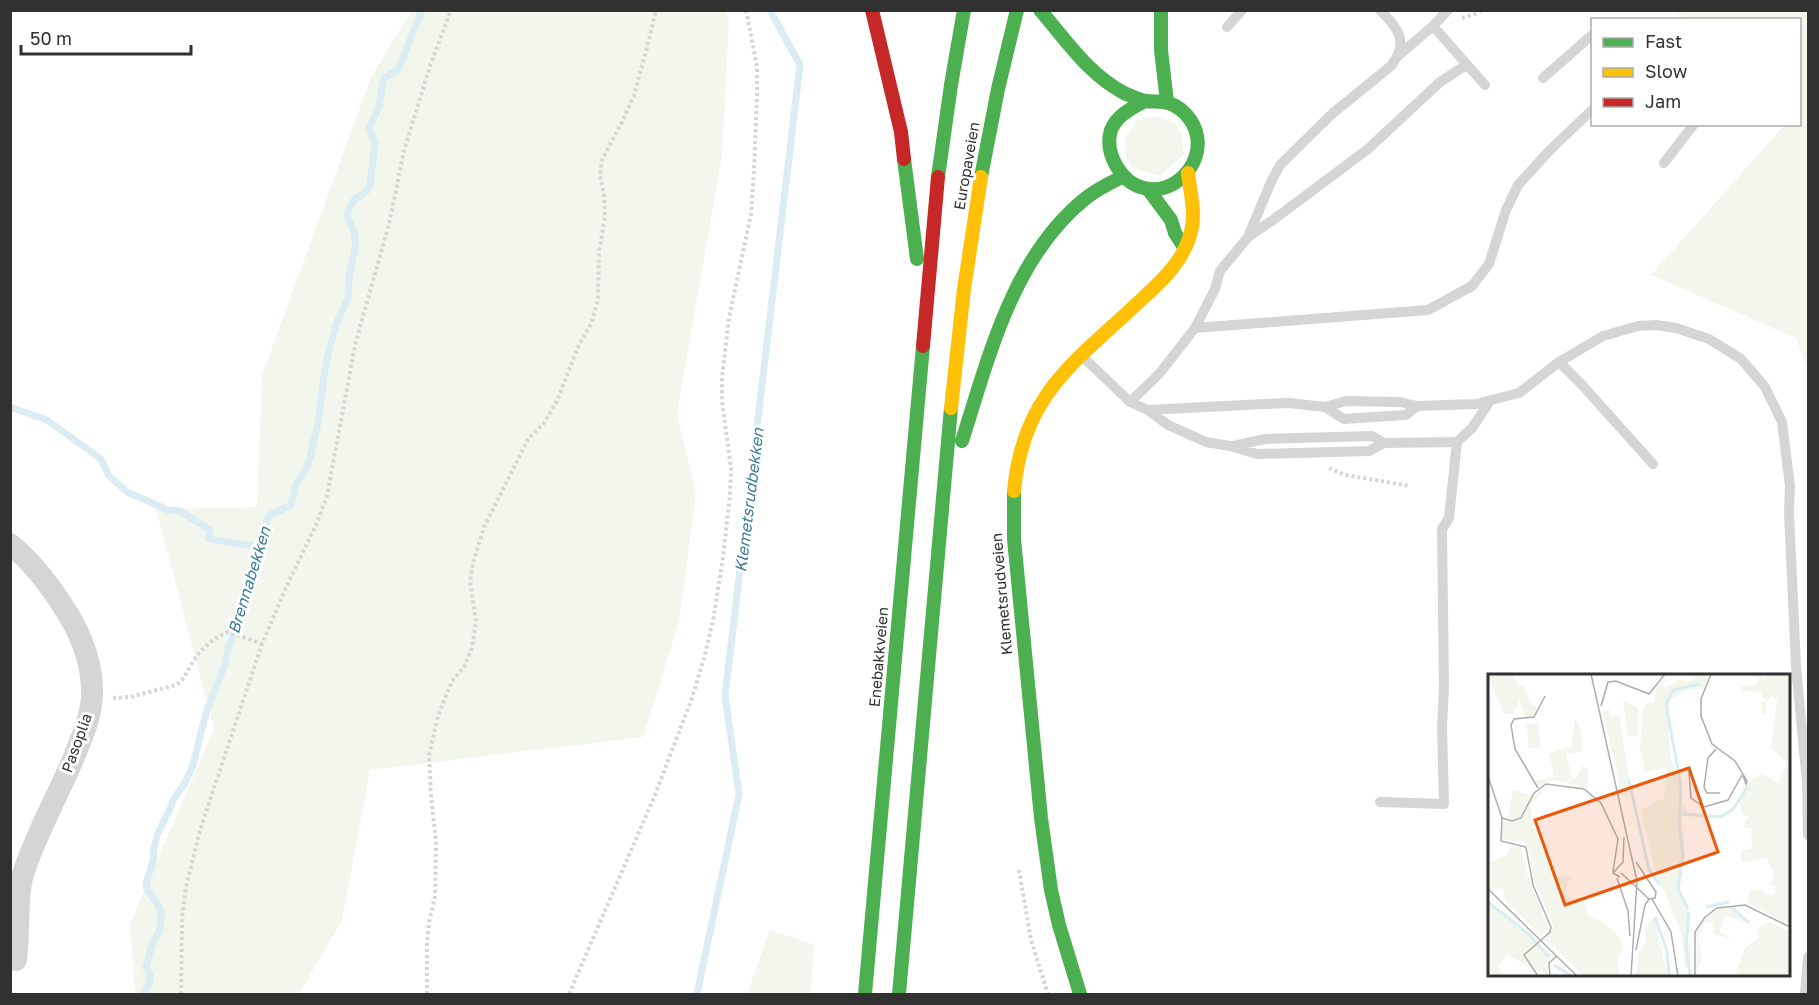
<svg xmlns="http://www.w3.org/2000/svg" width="1819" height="1005" font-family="'Golos Text',sans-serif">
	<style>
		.green { fill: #f3f6ed }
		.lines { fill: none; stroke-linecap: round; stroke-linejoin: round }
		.stream { stroke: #dbecf3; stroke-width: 7 }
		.path { stroke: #d5d5d5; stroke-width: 4; stroke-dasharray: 3 3; stroke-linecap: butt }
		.lane { stroke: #d5d5d5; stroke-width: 10 }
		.street { stroke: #d5d5d5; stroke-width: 22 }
		.fast { stroke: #4caf50; stroke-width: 14 }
		.slow { stroke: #ffc107; stroke-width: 14 }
		.jam { stroke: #c62828; stroke-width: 14 }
		.labels { text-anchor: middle; stroke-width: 6; stroke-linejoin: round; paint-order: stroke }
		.street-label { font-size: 15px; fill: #313131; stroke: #fff }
		.water-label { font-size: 16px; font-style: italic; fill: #3d7d96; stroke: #fff }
		.inset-river { fill: none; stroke: #dbecf3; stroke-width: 3 }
		.inset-road { fill: none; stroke: #adadad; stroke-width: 1.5 }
		.view { fill: #e8590c; fill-opacity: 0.15; stroke: #e8590c; stroke-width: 3 }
		.inset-edge { fill: none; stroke: #313131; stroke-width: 3 }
	</style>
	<rect width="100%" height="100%" fill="#fff"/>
	<path class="green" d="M 412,11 L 726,11 L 729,21 L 722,156 L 677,414 L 696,494 L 679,622 L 643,737 L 370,770 L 342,921 L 299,994 L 135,994 L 130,924 L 214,729 L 156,509 L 257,507 L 262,375 L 372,75 Z
		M 1676,11 L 1808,11 L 1808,371 L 1796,338 L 1651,275 L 1783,127 L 1781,125 L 1800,124 L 1800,20 L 1684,19 Z
		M 1156,116 C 1180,122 1182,131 1184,154 L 1160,176 L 1134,168 L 1126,158 L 1125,137 L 1137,121 Z
		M 770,930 L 814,945 L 811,994 L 747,994 Z"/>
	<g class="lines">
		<path class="stream" d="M 10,407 L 47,420 L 101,459 L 109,476 L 127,492 L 168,510 L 180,511 L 210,530 L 209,539 L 261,547
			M 143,994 C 149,986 154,976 146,968 L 152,944 L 159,932 L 162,915 L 157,903 L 147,890 L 146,884 L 154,858 L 153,854 L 157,835 L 169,811 L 173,800 L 185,783 L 193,765 L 206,713 L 224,667 L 229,646 L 244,605 L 249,581 L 265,538 L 267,519 L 270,515 L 291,505 L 296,485 L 306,469 L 310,457 L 318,423 L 325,369 L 329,351 L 337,322 L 348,298 L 349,277 L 356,243 L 354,231 L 347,217 L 347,213 L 354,200 L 367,191 L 370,184 L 375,143 L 369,128 L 379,107 L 383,81 L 384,78 L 398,70 L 422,10
			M 697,994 L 739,794 L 725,696 L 800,65 L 770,10"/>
		<path class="path" d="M 1462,18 L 1478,13 L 1481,10
			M 1329,468 L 1345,475 L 1410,486
			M 113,698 L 130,697 L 176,685 C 184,680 186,673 191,665 C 200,649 212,639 228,632 L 262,644
			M 1019,870 L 1031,940 L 1048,994
			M 181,994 L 182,919 L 186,887 L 200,830 L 262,644 L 288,583 L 316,525 L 327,496 L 355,345 L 389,224 L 404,151 L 430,66 L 451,10
			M 427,994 L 427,944 L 429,922 L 435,897 L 436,841 L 431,796 L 429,755 L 438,716 L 452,681 L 464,667 L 472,648 L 476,621 L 470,582 L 473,563 L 484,527 L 528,439 L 544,423 L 557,401 L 578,347 L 592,322 L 598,299 L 599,252 L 605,216 L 604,194 L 600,176 L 602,160 L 623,120 L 634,95 L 647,48 L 656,10
			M 569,994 L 655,795 L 692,698 L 704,658 L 713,621 L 723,558 L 730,495 L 731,468 L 722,402 L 722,378 L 729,318 L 751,214 L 754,171 L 757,95 L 757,67 L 746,10"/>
		<path class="lane" d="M 1433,26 L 1485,85
			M 1227,27 L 1242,10
			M 1398,56 L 1433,26 L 1448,10
			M 1543,78 L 1592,35
			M 1664,163 L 1694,124
			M 1248,237 L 1271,182 L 1280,165 L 1333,113 L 1391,66 C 1409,42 1399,29 1380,10
			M 1195,328 L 1428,310 L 1472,286 L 1489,264 L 1506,210 L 1518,185 L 1551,149 L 1592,110
			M 1084,358 L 1130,402 L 1148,410 L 1264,404 L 1289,403 L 1325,407 L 1346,401 L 1400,402 L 1417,406 L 1476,404 L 1519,393 L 1559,362 L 1603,336 L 1638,326 L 1656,325 L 1676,328 L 1709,339 L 1741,359 L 1765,387 L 1782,422 L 1790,486 L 1789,512 L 1796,666 L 1807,783 L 1808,835
			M 1559,362 L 1583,386 L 1653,464
			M 1130,402 L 1159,374 L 1195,328 L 1215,289 L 1220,271 L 1248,237 L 1273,220 L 1368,149 L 1440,82 L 1466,65
			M 1325,407 L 1344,419 L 1406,415 L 1417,406
			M 1148,410 L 1168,425 L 1206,442 L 1230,446 L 1257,454 L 1369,451 L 1384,443 L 1457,442 L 1449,518 L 1442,529 L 1444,688 L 1442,726 L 1444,804 L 1380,802
			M 1457,442 L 1472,428 L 1490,401
			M 1233,446 L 1265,439 L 1372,436 L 1384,443
			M 1805,994 L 1808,957"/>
		<path class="street" d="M 10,544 C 34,563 52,588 68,614 C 83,639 93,666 92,696 C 91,717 82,737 74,757 C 58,796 36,833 23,874 C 18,891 19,910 18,928 C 18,939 17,949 16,960"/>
		<path class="fast" d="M 1040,10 C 1066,40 1088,74 1124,93 C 1131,96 1139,100 1146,101 C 1152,102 1158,101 1164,102 C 1181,105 1194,120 1197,136 C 1203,165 1173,196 1144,188 C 1121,183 1104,153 1111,130 C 1117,115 1132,108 1145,101
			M 1161,10 L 1161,50 L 1167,102
			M 904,159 L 917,259
			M 938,177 L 951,85 L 964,10
			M 981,177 L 998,89 L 1017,10
			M 1148,189 L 1171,220 L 1175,233 L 1184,247
			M 962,441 C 989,356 1013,256 1086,198 C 1097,189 1110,183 1122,177
			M 1014,491 L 1014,539 L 1041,818 L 1051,890 L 1059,925 L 1080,994
			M 865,994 L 923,346
			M 899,994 L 951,408"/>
		<path class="slow" d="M 951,408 L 964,289 L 981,177
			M 1014,491 C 1023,392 1077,361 1143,298 C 1163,280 1184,260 1191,232 C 1196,213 1190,192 1188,173"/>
		<path class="jam" d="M 872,10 L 901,132 L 904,159
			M 923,346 L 938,177"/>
	</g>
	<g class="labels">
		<g class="street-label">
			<text transform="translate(967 166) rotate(-80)" y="5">Europaveien</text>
			<text transform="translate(1002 594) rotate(-95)" y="5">Klemetsrudveien</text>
			<text transform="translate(879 657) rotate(-85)" y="5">Enebakkveien</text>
			<text transform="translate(77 743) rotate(-70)" y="5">Pasoplia</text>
		</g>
		<g class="water-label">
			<text transform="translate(749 500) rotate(-83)" y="6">Klemetsrudbekken</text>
			<text transform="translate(249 580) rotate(-73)" y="6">Brennabekken</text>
		</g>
	</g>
	<g transform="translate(1488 674)">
		<rect width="302" height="302" fill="#fff"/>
		<path d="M 0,0 L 24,0 L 31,12 L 35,11 L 44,32 L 50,31 L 47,41 L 38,45 L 32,26 L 25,41 L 15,39 ZM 212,0 L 221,3 L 215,15 L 197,16 L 182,27 L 180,46 L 183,86 L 192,104 L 191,123 L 202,140 L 194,143 L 197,183 L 192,202 L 192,221 L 203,242 L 197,266 L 202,271 L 202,295 L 197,293 L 194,261 L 168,198 L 155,146 L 154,135 L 176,124 L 178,93 L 158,98 L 152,74 L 155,35 L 158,29 L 167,29 L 168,13 L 172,10 L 178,14 L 192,5 L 203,8 ZM 258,0 L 274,0 L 275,6 L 277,0 L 301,0 L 301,250 L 260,229 L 261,217 L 275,216 L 278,221 L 286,221 L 289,213 L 282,210 L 286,201 L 279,184 L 253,188 L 253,177 L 264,174 L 263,155 L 255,153 L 261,142 L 254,140 L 251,127 L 255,113 L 273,100 L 291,108 L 300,88 L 283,74 L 289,25 L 284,22 L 278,28 L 279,40 L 275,40 L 273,28 L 277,28 L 272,18 L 254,17 L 253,12 L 268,11 L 272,5 ZM 135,27 L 150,34 L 150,62 L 140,63 ZM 122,36 L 124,43 L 131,41 L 142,109 L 138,122 L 134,122 L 115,38 ZM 87,45 L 93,54 L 94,78 L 78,79 L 84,104 L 89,104 L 93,92 L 100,95 L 100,114 L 64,106 L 50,112 L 47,107 L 66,103 L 61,80 L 83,72 ZM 50,49 L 53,73 L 41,74 L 38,50 ZM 61,112 L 42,131 L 49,163 L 69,202 L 83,203 L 76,220 L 97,231 L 100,242 L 110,245 L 128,259 L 136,273 L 129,286 L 132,301 L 95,301 L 57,265 L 66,253 L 46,207 L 40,173 L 36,167 L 14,166 L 13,149 L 19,148 L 25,116 L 46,122 ZM 33,171 L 38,197 L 60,253 L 53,262 L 17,226 L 15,214 L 5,217 L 0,213 L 0,189 L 20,180 L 21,174 ZM 0,227 L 64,281 L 59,301 L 19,281 L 10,291 L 14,301 L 7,301 L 0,293 ZM 236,232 L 246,232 L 262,250 L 237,241 L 232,257 L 244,266 L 226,260 L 224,247 L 217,248 L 210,263 L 214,284 L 208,301 L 209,255 L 217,244 ZM 166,242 L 179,301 L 148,301 L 151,279 L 158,268 L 157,255 ZM 283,248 L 301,257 L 301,301 L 247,301 L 257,274 L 272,262 L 269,257 L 272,252 Z" fill="#f3f6ed"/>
		<path class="inset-river" d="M 141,106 L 161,196 L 172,211M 194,140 L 232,143 L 244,136 L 260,113M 0,228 L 42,261 L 60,283M 218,233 L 241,228M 244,234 L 261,249M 200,235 L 190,215 L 195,183 L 191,149 L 193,112 L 178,30 L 185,16 L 212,10M 201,238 L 198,272 L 202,302M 167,243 L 179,277 L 181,302M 66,291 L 83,302"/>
		<path class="inset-road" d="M 103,0 L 149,207 L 143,302M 223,0 L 213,25 L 213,42 L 224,70 L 247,87 L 259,107 L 258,110 L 255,102M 113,32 L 120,8 L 128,7 L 161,20 L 177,0M 228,75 L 220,84 L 216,113 L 219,119 L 232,119M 201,98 L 203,124 L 216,133 L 240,126 L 254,101M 0,102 L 14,144M 50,114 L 27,75 L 23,51 L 26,45 L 46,43 L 57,22M 14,144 L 13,167 L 38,173 L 45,211 L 63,253 L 62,258 L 36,281 L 50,302M 14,144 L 24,147 L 33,144 L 46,119 L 58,110 L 96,115 L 113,129 L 130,165 L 125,198M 133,199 L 161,225 L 167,224 L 168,218 L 148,188M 132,203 L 125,199 L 135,188 L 136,163M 129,204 L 140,237 L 142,262M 0,215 L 89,302M 164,225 L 183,258 L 190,302M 148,276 L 157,231 L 161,225M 62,302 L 61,289 L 69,282M 207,302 L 207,258 L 217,243 L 229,234 L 257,231 L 302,253"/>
		<path class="view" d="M 201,94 L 230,178 L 77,231 L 47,146 Z"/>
		<rect width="302" height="302" class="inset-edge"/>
	</g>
	<rect width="1819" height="1005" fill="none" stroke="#313131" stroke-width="24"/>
	<rect x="1591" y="18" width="210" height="108" fill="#ffffff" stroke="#adadad" stroke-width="1.5"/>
	<rect x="1603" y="38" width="30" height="9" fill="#4caf50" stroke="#adadad" stroke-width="1.5"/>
	<text x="1645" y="48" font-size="18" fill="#313131">Fast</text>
	<rect x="1603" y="68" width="30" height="9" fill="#ffc107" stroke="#adadad" stroke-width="1.5"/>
	<text x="1645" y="78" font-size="18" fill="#313131">Slow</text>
	<rect x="1603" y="98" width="30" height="9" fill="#c62828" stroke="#adadad" stroke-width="1.5"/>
	<text x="1645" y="108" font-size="18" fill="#313131">Jam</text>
	<path d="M21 45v9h170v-9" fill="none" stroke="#313131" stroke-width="3"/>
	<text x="30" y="45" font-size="18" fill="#313131" stroke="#ffffff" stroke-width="4.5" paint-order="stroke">50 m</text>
</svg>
